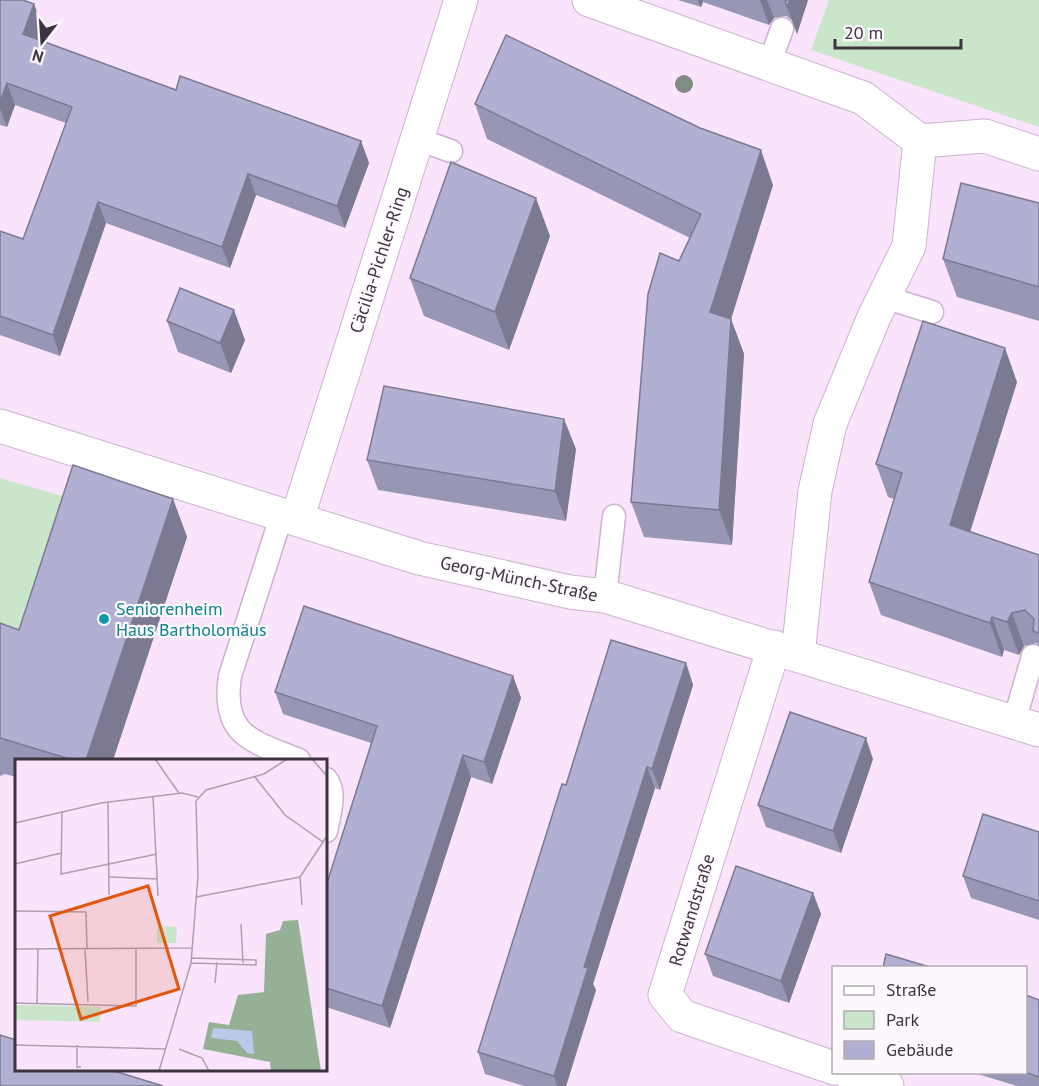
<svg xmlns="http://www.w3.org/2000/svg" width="1039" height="1086" font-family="'PT Sans',sans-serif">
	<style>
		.green { fill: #c9e6ca }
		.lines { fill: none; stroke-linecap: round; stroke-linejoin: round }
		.lane-casing { stroke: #cbb2cf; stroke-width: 25 }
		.street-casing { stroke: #cbb2cf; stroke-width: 35 }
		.lane { stroke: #fff; stroke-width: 22 }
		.street { stroke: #fff; stroke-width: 33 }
		.tree { fill: #7f8d83 }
		.wall { fill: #9896b5 }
		.shaded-wall { fill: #7c7a93 }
		.building { fill: #b1afd2; stroke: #7c7a93; stroke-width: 1.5 }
		.culture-dot { fill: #0f9aa8; stroke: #fdf8fd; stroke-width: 2 }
		.labels { text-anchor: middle; stroke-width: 4.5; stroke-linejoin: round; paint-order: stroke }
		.street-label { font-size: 18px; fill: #3e343f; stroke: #fdf8fd }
		.culture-label { font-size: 18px; fill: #0d838f; stroke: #fdf8fd; text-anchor: start }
		.inset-road { fill: none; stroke: #ae9eb0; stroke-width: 1.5 }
		.view { fill: #e0570f; fill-opacity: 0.15; stroke: #e0570f; stroke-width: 3 }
		.inset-edge { fill: none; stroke: #3e343f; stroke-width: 3 }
	</style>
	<rect width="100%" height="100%" fill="#f9e4fc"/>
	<path class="green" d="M 829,0 L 1039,0 L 1039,127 L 811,50 Z
		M 0,478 L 86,503 L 17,714 L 0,657 Z"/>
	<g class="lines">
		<defs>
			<path id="lane" d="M 769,64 L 782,29
				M 417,139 L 451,151
				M 884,297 L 932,312
				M 282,514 L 230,676 C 221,736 252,741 299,760
				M 605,596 L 614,516
				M 1014,722 L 1033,656
				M 326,779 C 337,792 329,815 326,831"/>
			<path id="street" d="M 589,0 L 863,98 L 920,141 L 985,136 L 1039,154
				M 0,426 L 419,558 L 570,592 L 605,596 L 1039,730
				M 297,519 L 461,0
				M 774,647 L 665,995 L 682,1016 L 834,1068
				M 798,655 L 815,491 L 830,424 L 874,317 L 909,246 L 920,141
				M 848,1072 L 887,1086"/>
		</defs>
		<use href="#lane" class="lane-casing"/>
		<use href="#street" class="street-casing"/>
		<use href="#lane" class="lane"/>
		<use href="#street" class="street"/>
	</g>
	<circle class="tree" cx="684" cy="84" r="9"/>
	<path class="wall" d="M 0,0 L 34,4 L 42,26 L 37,39 L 176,90 L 361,141 L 369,163 L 345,228 L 256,195 L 230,268 L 106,223 L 60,356 L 0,335 L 0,231 L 23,239 L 66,123 L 15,105 L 7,127 L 0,125 Z
		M 678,0 L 808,0 L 797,34 L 792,20 L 786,16 L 774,18 L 769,25 L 703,2 L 701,7 Z
		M 475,104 L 773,185 L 731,319 L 744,354 L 732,545 L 644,537 L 631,502 L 679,261 L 690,238 L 487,139 Z
		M 1039,203 L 1039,321 L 957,297 L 943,259 Z
		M 550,236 L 509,350 L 424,316 L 410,278 Z
		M 167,321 L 245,340 L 231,373 L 178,352 Z
		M 1017,382 L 970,531 L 1039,555 L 1039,648 L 1037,643 L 1024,646 L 1019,655 L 1004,650 L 1002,657 L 881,615 L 869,582 L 894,499 L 888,497 L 876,464 Z
		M 576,449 L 566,521 L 378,490 L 367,460 Z
		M 173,499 L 187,537 L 113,760 L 16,760 L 16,777 L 5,774 L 0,776 L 0,623 L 19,630 Z
		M 686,663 L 693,685 L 660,790 L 655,788 L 593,984 L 596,990 L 566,1086 L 524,1086 L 485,1074 L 478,1052 L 566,785 Z
		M 513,676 L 521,698 L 492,784 L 471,777 L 390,1028 L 326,1007 L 326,886 L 371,743 L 283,714 L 275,692 Z
		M 873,759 L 841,853 L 766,827 L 758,805 Z
		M 1039,832 L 1039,920 L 971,898 L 963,876 Z
		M 813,893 L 821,914 L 789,1003 L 713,976 L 705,954 Z
		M 1039,1000 L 1039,1086 L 1017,1086 L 971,1072 L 1026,1072 Z"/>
	<path class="shaded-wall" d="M 698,0 L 702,0 L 703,2 L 701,7 Z
		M 760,0 L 767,0 L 774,18 L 769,25 Z
		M 790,0 L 808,0 L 797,34 L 787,7 Z
		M 34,4 L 42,26 L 31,56 L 23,34 Z
		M 7,83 L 15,105 L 7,127 L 0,109 L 0,102 Z
		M 361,141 L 369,163 L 345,228 L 337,206 Z
		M 761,150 L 773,185 L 731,319 L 744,354 L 732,545 L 719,510 L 710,312 Z
		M 248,174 L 256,195 L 230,268 L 222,247 Z
		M 536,198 L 550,236 L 509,350 L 495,312 Z
		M 98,202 L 106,223 L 60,356 L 53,335 Z
		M 234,310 L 245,340 L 231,373 L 220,343 Z
		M 1005,348 L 1017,382 L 962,558 L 950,525 Z
		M 564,419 L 576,449 L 566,521 L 555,491 Z
		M 173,499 L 187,537 L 113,760 L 86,760 Z
		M 1012,613 L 1024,646 L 1019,655 L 1007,622 Z
		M 992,617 L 1004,650 L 1002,657 L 990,623 Z
		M 686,663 L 693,685 L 660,790 L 652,769 Z
		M 513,676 L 521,698 L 492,784 L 484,762 Z
		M 866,738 L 873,759 L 841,853 L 833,831 Z
		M 463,755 L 471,777 L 390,1028 L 382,1006 Z
		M 647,767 L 655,788 L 593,984 L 596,990 L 566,1086 L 557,1086 L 554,1076 L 584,967 Z
		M 813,893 L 821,914 L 789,1003 L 781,981 Z"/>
	<path class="building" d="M 0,0 L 23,0 L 34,4 L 23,34 L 176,90 L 180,76 L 361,141 L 337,206 L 248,174 L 222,247 L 98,202 L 53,335 L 0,316 L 0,231 L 23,239 L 72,107 L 7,83 L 0,102 Z
		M 785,0 L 790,0 L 787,7 Z
		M 506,35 L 700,128 L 761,150 L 710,312 L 731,319 L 719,510 L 631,502 L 648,294 L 660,253 L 679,261 L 701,214 L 475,104 Z
		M 451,162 L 536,198 L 495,312 L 410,278 Z
		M 961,183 L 1039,203 L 1039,287 L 943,259 Z
		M 180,288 L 234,310 L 220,343 L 167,321 Z
		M 923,321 L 1005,348 L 950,525 L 1039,555 L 1039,633 L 1033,631 L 1034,619 L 1025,610 L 1012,613 L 1007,622 L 992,617 L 990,623 L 869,582 L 902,473 L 876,464 Z
		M 384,386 L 564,419 L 555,491 L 367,460 Z
		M 73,465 L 173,499 L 86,760 L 73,760 L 0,738 L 0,623 L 19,630 Z
		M 304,606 L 513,676 L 484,762 L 463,755 L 382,1006 L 326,988 L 326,886 L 377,726 L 275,692 Z
		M 611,640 L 686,663 L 652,769 L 647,767 L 584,967 L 588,968 L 554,1076 L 478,1052 L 562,784 L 566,785 Z
		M 790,712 L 866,738 L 833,831 L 758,805 Z
		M 983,814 L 1039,832 L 1039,901 L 963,876 Z
		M 736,866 L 813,893 L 781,981 L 705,954 Z
		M 886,954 L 933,968 L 883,968 Z
		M 1026,995 L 1039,1000 L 1039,1077 L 1025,1072 Z
		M 0,1035 L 16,1040 L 16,1070 L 111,1070 L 163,1086 L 0,1086 Z"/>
	<circle class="culture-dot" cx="104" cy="619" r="6"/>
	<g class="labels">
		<g class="street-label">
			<text transform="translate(379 260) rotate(-72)" y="6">Cäcilia-Pichler-Ring</text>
			<text transform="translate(519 579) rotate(12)" y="6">Georg-Münch-Straße</text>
			<text transform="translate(692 910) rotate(-73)" y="6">Rotwandstraße</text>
		</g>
		<g class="culture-label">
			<text x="116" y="615">Seniorenheim<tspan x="116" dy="21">Haus Bartholomäus</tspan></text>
		</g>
	</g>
	<g transform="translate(15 759)">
		<rect width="312" height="312" fill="#f9e4fc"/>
		<path d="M 142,163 L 145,167 L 162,168 L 161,184 L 142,184 ZM 0,246 L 86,248 L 85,263 L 0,261 Z" fill="#c9e6ca"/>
		<path d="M 283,161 L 306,312 L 256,312 L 255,303 L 188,290 L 194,263 L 214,266 L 223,236 L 249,233 L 251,175 L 265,171 L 268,162 Z" fill="#94b095"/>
		<path d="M 198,269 L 237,272 L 239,295 L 232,294 L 222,282 L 196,279 Z" fill="#b8c9e9"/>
		<path class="inset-road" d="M 140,0 L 164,34M 297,0 L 312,17M 240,18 L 270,56 L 308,83M 138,38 L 143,137M 93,44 L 94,136M 47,53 L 46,115 L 142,95M 0,64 L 86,44 L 167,34 L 183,38M 0,105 L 46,94M 95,118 L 143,120M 285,118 L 287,146M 181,138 L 285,118 L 312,77M 0,152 L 71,153 L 72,191M 226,165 L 228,204M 0,190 L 178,189M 70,191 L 73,243M 176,204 L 241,206 L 241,201 L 177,199M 200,224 L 202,203M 0,244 L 121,247 L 121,189M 22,244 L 23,190M 0,286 L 151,290M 62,286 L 62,308 L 66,308M 164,290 L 187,299 L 194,312M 144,312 L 176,204 L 183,117 L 181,42 L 191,31 L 249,15 L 272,0"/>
		<path class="view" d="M 133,127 L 164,230 L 66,260 L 35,157 Z"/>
		<rect width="312" height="312" class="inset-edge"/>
	</g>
	<rect x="832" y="966" width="195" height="108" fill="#fdf8fd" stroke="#b1aab1" stroke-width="1.5"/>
	<rect x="844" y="986" width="30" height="9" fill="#ffffff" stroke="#b1aab1" stroke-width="1.5"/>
	<text x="886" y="996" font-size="18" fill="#3e343f">Straße</text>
	<rect x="844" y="1011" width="30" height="18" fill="#c9e6ca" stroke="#b1aab1" stroke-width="1.5"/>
	<text x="886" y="1026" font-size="18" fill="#3e343f">Park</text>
	<rect x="844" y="1041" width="30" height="18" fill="#b1afd2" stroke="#b1aab1" stroke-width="1.5"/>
	<text x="886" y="1056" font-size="18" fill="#3e343f">Gebäude</text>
	<g transform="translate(42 42) rotate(197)" stroke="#fdf8fd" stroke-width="4.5" paint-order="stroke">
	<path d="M0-4.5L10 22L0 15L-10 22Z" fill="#3e343f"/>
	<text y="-9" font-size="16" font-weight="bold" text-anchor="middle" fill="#3e343f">N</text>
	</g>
	<path d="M835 39v9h126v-9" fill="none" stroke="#3e343f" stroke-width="3"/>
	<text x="844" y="39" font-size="18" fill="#3e343f" stroke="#fdf8fd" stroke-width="4.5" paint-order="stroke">20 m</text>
</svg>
